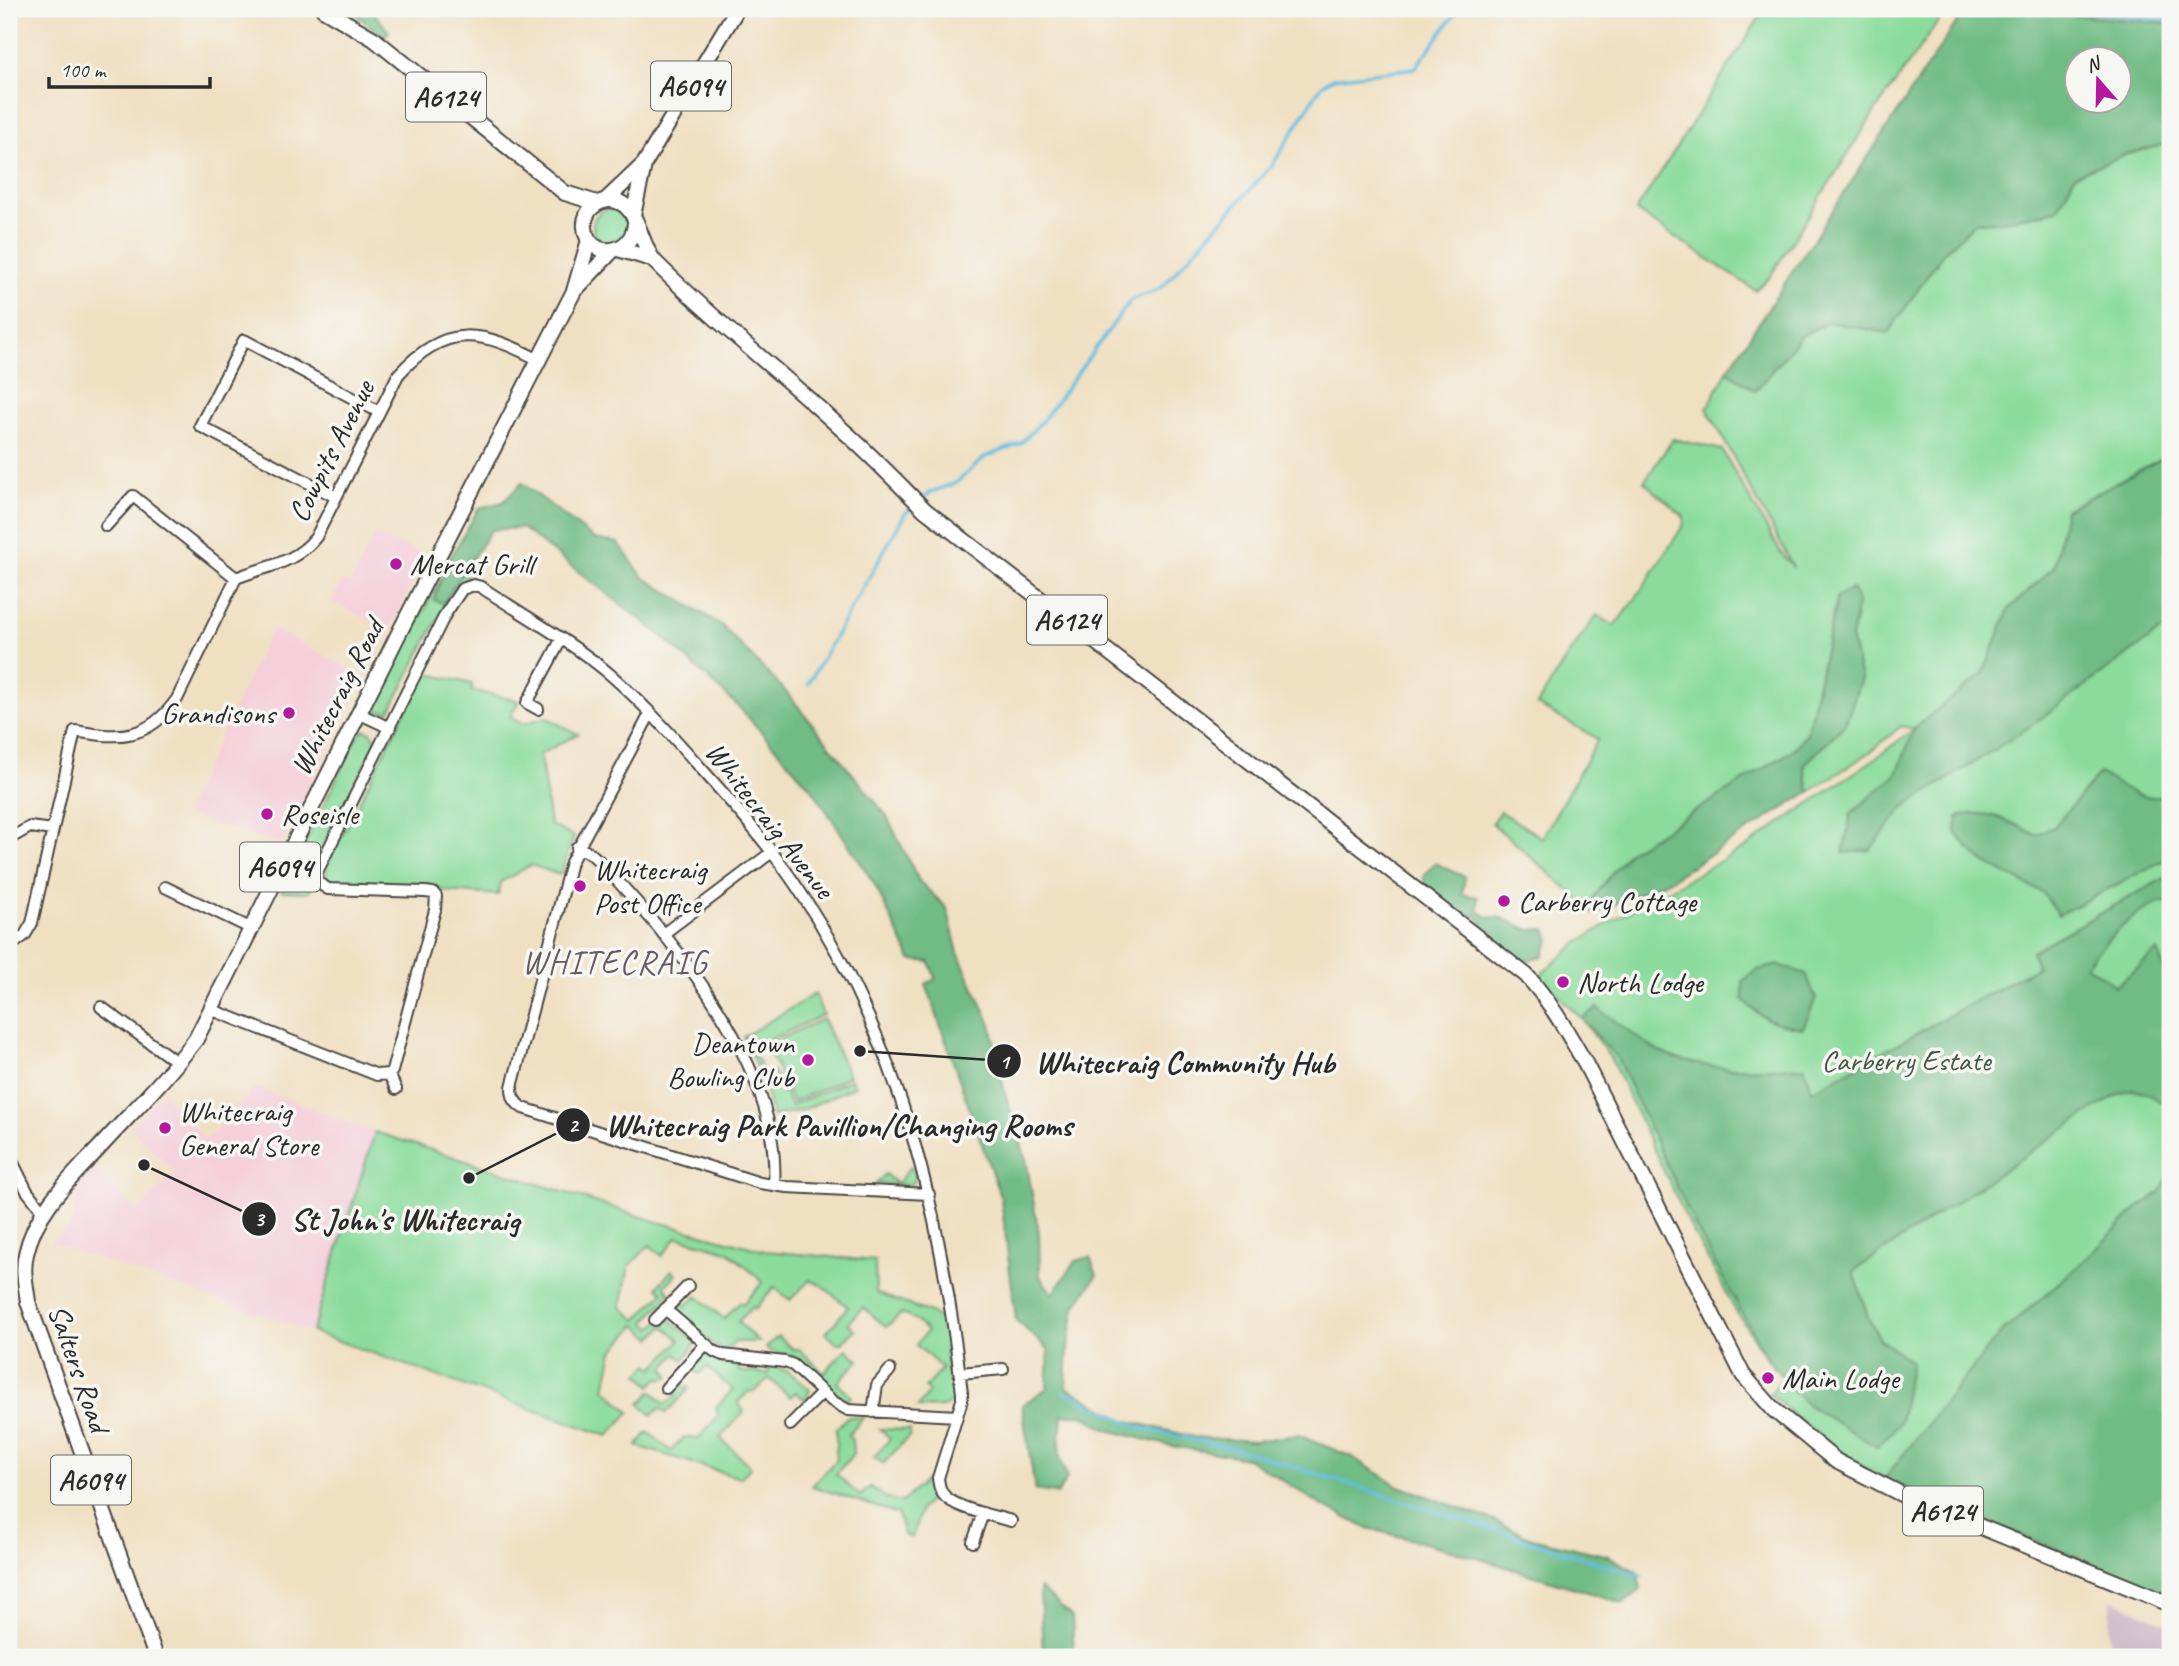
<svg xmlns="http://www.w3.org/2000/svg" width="2179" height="1666" font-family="Caveat,sans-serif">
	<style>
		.built { fill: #f5cfda }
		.industrial { fill: #d1bdcb }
		.green { fill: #8bdc9c; stroke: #5b8464; stroke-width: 2 }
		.forest { fill: #70bc84; stroke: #4e7458; stroke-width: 2; fill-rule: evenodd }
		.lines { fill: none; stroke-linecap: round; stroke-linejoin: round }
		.stream { stroke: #62bddf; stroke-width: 3.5 }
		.minor-casing { stroke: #494642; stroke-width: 14 }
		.major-casing { stroke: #494642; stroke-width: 18 }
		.minor { stroke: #fff; stroke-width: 10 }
		.major { stroke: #fff; stroke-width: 14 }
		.poi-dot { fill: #b5179e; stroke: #f6f6f2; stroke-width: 2.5 }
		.labels { text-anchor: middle; stroke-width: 7; stroke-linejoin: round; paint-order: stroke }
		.shield { fill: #f6f6f2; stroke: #686867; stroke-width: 2 }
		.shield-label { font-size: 28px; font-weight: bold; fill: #2b2b2b }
		.street-label { font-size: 30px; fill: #2b2b2b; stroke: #f6f6f2 }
		.poi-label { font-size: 30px; fill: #2b2b2b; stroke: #f6f6f2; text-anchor: start }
		.park-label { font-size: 30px; fill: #435747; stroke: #f6f6f2 }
		.quarter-label { font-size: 33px; letter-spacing: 2px; fill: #6a5961; stroke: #f6f6f2 }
		.leader { fill: none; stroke: #2b2b2b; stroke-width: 2.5 }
		.callout-dot { fill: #2b2b2b; stroke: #f6f6f2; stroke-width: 2.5 }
		.mark-label { font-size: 21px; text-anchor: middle; font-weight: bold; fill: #fff }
		.callout-label { font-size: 32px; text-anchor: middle; font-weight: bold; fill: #2b2b2b; stroke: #f6f6f2; stroke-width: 7; stroke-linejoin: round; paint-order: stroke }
	</style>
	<rect width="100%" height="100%" fill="#f6f6f2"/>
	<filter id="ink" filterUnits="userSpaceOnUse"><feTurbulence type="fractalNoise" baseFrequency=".0143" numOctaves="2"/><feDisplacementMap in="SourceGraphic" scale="14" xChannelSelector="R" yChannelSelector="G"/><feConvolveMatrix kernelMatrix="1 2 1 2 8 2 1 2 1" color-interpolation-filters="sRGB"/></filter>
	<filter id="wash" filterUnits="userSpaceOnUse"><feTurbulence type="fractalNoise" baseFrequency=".00686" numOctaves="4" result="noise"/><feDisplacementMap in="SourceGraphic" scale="28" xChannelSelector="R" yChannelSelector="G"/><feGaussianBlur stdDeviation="1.57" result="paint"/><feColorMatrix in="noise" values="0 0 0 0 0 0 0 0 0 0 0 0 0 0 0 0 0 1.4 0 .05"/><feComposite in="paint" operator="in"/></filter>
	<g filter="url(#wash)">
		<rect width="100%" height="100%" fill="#f0e0c2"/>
		<path class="built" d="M 375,534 L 427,556 L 389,630 L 330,601 L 342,581 L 350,584 Z
			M 272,628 L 364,676 L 282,844 L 183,814 Z
			M 255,1087 L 375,1132 L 312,1332 L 51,1243 L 55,1237 L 68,1230 L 73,1221 L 75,1201 L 81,1190 L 77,1186 L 94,1168 L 137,1212 L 175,1173 L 130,1128 L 163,1092 L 206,1140 Z"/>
		<path class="industrial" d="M 2111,1599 L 2170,1625 L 2170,1657 L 2109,1657 Z"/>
		<path class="green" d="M 1765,9 L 1947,9 L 1872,116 L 1769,278 L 1755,290 L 1636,211 Z
			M 2170,143 L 2170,454 L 2065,510 L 2054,567 L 2009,609 L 2170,527 L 2170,1596 L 1884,1479 C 1841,1456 1806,1425 1769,1394 L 1784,1379 L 1765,1356 L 1736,1311 L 1691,1228 L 1611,1059 L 1582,1019 L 1539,976 L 1575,945 L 1607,924 L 1744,848 L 1873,760 L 1914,729 L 1901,726 L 1869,753 L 1809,792 L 1804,765 L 1845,724 L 1861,679 L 1851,638 L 1858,603 L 1853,590 L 1837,597 L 1807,733 L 1792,751 L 1629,852 L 1587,906 L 1492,823 L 1500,811 L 1542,838 L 1598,739 L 1537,705 L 1568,655 L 1597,615 L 1614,626 L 1632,604 L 1683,526 L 1684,517 L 1644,482 L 1673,439 L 1722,450 L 1781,553 L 1794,568 L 1707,409 L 1727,371 L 1755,391 L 1802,335 L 1828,322 L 1888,333 L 1943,253 L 1976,222 L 2002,221 L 2057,210 L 2075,175 L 2124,155 Z
			M593 226a17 17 0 1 1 34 0a17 17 0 1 1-34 0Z
			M 451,559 L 469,579 L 455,586 L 390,711 L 378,711 L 375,704 Z
			M 425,673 L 472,684 L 471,690 L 519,701 L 510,717 L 523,724 L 545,717 L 578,734 L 540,754 L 550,825 L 574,837 L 560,875 L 531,865 L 501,882 L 498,895 L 446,891 L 427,884 L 333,882 L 326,876 L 326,867 Z
			M 365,730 L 371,732 L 377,742 L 309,872 L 307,880 L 311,890 L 308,892 L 281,891 L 359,734 Z
			M 815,994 L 823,1015 L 762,1043 L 744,1039 L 743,1037 Z
			M 823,1019 L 849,1076 L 793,1102 L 766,1045 Z
			M 746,1041 L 761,1046 L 763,1048 L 754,1053 L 764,1074 L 773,1071 L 776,1079 L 779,1078 L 791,1106 L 851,1079 L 855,1086 L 803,1110 L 772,1116 L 768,1098 Z
			M 375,1132 L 658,1222 L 765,1251 L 875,1261 L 876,1293 L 928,1312 L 944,1320 C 947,1341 944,1356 948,1377 L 952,1380 C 958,1411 942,1408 918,1407 L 929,1392 L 925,1388 L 942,1368 L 916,1345 L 927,1331 L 914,1319 L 901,1314 L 886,1327 L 863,1307 L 848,1323 L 855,1330 L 842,1343 L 836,1343 L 826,1333 L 848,1307 L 821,1285 L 810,1280 L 790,1300 L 774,1287 L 755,1309 L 752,1307 L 738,1322 L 759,1342 L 735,1342 L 724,1351 L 715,1346 L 675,1309 L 678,1300 L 686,1306 L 697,1296 L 724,1319 L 740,1302 L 743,1304 L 763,1282 L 728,1251 L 677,1237 L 662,1256 L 650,1245 L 629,1266 L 621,1307 L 637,1320 L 663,1293 L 657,1287 L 672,1270 L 676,1275 L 665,1286 L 670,1294 L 645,1322 L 652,1328 L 661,1320 L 670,1319 L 693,1340 L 695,1344 L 684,1360 L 676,1354 L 664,1368 L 669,1374 L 669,1377 L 657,1379 L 651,1386 L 639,1374 L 649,1364 L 654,1368 L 680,1340 L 664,1326 L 652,1338 L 636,1325 L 613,1351 L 605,1389 L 630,1412 L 608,1436 L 312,1332 Z
			M 911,1166 L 916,1179 L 910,1185 L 876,1184 L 885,1174 L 897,1184 Z
			M 778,1336 L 793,1349 L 799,1349 L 824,1373 L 846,1349 L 859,1360 L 837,1383 L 851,1396 L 848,1400 C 827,1388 813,1367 793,1356 C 784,1352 774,1355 766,1348 Z
			M 709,1355 L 724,1361 L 739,1362 L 738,1371 L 768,1374 L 769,1365 L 789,1372 L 810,1390 L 805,1400 L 796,1392 L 790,1397 L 769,1378 L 754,1392 L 749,1391 L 738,1402 L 744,1412 L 720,1438 L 751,1467 L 740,1478 L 637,1446 L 648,1432 L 671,1451 L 684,1437 L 698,1439 L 718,1416 L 716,1407 L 733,1390 L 707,1367 L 699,1374 L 692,1369 L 692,1366 L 701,1356 Z
			M 679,1383 L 685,1388 L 687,1386 L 689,1389 L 666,1413 L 660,1408 L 652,1415 L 640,1404 L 652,1391 L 665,1404 L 676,1396 L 674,1387 Z
			M 847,1417 L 863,1418 L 848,1435 L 852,1440 L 853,1454 L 836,1474 L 860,1496 L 870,1487 L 888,1499 L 902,1502 L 926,1480 L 927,1490 L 933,1497 L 921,1509 L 912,1538 L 904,1535 L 898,1514 L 812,1486 L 836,1460 L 836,1429 Z
			M 880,1429 L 910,1430 L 910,1435 L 883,1464 L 874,1457 L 890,1439 Z"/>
		<path class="forest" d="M 349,9 L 371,9 L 389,32 L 384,37 Z
			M 1978,9 L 2009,9 L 2170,24 L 2170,143 L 2124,155 L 2075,175 L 2057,210 L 2002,221 L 1976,222 L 1943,253 L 1888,333 L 1828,322 L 1802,335 L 1755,391 L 1727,371 L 1962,14 ZM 2078,60 L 2120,60 L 2120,102 L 2078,102 Z
			M 2170,454 L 2170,628 L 2159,632 L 2022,732 L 1904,807 L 1870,850 L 1843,853 L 1851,813 L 1897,774 L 1914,728 L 1983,674 L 2009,609 L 2054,567 L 2065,510 Z
			M 522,483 L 594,539 L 618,543 L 643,577 L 721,625 L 788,694 L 886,815 L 919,881 L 947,908 L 958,953 L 991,1024 L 1004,1090 L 1026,1160 L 1039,1233 L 1040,1277 L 1053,1294 L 1075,1261 L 1090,1257 L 1097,1275 L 1075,1307 L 1068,1348 L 1066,1387 L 1124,1420 L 1193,1437 L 1254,1441 L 1298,1435 L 1350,1456 L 1399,1486 L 1492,1520 L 1532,1538 L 1608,1556 L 1637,1572 L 1641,1589 L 1623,1603 L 1451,1550 L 1364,1527 L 1321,1505 L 1247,1458 L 1171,1446 L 1108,1430 L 1082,1415 L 1062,1415 L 1059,1454 L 1067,1478 L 1058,1494 L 1035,1490 L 1022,1405 L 1047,1388 L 1049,1350 L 1016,1320 L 1001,1199 L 926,984 L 935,979 L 930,962 L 911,960 L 875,885 L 813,790 L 739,707 L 662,636 L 522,528 L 491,530 L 443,603 L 434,600 L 446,565 L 479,508 L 503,502 Z
			M 1852,589 L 1858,603 L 1851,638 L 1861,679 L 1845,724 L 1804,765 L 1809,792 L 1668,881 L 1593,914 L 1587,906 L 1629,852 L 1792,751 L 1807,733 L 1837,597 Z
			M 2100,773 C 2123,788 2143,803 2170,795 L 2170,857 L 2058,915 L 2043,893 L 1982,861 L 1966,846 L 1956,832 L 1958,817 C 1985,806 2012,823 2036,835 L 2054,827 Z
			M 1435,863 L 1465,877 L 1462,894 L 1478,897 L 1478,911 L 1488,917 L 1502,918 L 1529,930 L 1546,929 L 1550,940 L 1543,956 L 1521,962 L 1481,929 L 1482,922 L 1475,915 L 1463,917 L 1424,885 L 1424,875 Z
			M 2170,875 L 2170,901 C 2138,905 2106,940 2086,965 L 2116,986 L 2157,951 L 2170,983 L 2170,1096 L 2160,1102 C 2134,1080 2123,1093 2097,1107 L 1854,1271 L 1868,1317 L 1880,1339 L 1911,1362 L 1900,1423 L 1877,1447 L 1806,1404 L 1765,1356 L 1695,1226 L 1617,1058 L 1582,1019 L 1597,1008 C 1616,1021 1635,1037 1655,1049 C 1697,1073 1759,1069 1805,1067 L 1812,1091 L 2037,967 L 2032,951 Z
			M 1779,965 L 1806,974 L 1816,999 L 1803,1028 C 1775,1024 1763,1021 1743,999 L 1743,981 L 1757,970 Z
			M 2170,1172 L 2170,1596 L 1884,1479 L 1999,1335 L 2088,1257 L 2140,1206 L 2160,1193 Z
			M 1040,1588 L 1072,1617 L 1074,1657 L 1043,1657 Z"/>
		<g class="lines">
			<path class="stream" d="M 2056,9 L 2170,21
				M 920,501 L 931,492 L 956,483 L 985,457 L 1020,444 L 1043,420 L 1131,300 C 1142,294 1153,294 1163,286 L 1273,164 L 1322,85 L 1333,78 L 1415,68 L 1459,9
				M 808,684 L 905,514 L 914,506
				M 9,1207 L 13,1220
				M 1065,1392 L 1140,1428 L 1241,1450 L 1641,1576"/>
		</g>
	</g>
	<g filter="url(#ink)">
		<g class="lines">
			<defs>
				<path id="minor" d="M 336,497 L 200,426 L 244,340 L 379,412
					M 106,526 L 133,496 L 236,578
					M 538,709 L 527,703 L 561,640
					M 358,713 L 390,728
					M 650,714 L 571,862 L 512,1087 C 512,1097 514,1102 523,1108 L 760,1183 L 787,1187 L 929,1194
					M 9,839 L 30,827 L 53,830
					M 577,847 L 590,853 L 599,861 C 675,941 782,1068 774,1185
					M 165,887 L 250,928
					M 663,934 L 772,852
					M 9,947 L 25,935 L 32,923 L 75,731 C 120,739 148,740 177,699 L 236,578 C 266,566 295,564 316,537 L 398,375 C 445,322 482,330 539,360
					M 101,1007 L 178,1063
					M 210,1009 L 377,1075 L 389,1074 L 392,1071 L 435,910 L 436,896 L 433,893 L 425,892 L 328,889 L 317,882 L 317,872 L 446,613 L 462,589 L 474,585 L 481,587 C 523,615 575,644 612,676 C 646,706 677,741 707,775 C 740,812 772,849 799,890 C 901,1043 941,1213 962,1393 L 962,1400 L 938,1478 C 939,1484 939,1489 943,1494 C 952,1508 995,1516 1011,1521
					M 389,1074 L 396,1089
					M 9,1155 L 27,1191 L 44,1213
					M 665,1309 L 714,1351 L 723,1355 L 785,1362 L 793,1365 L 832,1401 L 848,1410 L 957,1416
					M 655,1320 L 688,1286
					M 960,1373 L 1003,1369
					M 666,1388 L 705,1345
					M 873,1412 L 877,1385 L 890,1370
					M 790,1425 L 823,1392
					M 973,1542 L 983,1513"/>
				<path id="major" d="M 323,9 L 374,39 L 565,193 L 597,203
					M 605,201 L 644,164 L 737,9
					M 633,215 L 644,165
					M 635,223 C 633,257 587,260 585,227 C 583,208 604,194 621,203 C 639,212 641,247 655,262 C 715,322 783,374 845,432 C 873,457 899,484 925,510 L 1526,975 C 1550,1001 1566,1030 1584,1061 L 1743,1375 L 1774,1410 L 1836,1461 L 1905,1496 L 2170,1604
					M 618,249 L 652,259
					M 577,288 L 612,251
					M 156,1657 L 28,1302 C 26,1286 22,1270 26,1254 C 35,1211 70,1179 99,1148 C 132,1112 167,1078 196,1039 L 401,629 L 574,291 L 589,240"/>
			</defs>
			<use href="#minor" class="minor-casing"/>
			<use href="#major" class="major-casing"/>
			<use href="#minor" class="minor"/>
			<use href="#major" class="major"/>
		</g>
	</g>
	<g class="poi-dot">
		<circle cx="396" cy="564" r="7"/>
		<circle cx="289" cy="713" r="7"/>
		<circle cx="267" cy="814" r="7"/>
		<circle cx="580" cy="886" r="7"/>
		<circle cx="1504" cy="901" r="7"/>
		<circle cx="1563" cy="982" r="7"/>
		<circle cx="808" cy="1060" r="7"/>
		<circle cx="165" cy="1128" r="7"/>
		<circle cx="1768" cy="1378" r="7"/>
	</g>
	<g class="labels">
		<g class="shield">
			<rect x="651" y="61.5" width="80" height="49" rx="5"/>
			<rect x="406" y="72.5" width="80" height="49" rx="5"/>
			<rect x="1027" y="595.5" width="80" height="49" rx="5"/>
			<rect x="240" y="842.5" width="80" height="49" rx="5"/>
			<rect x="51" y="1455.5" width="80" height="49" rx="5"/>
			<rect x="1903" y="1486.5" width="80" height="49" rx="5"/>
		</g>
		<g class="shield-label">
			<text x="691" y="96">A6094</text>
			<text x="446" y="107">A6124</text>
			<text x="1067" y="630">A6124</text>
			<text x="280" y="877">A6094</text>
			<text x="91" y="1490">A6094</text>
			<text x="1943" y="1521">A6124</text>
		</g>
		<g class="street-label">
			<text transform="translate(331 451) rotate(-63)" y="10">Cowpits Avenue</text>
			<text transform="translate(337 697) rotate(-63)" y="10">Whitecraig Road</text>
			<text transform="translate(770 820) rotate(52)" y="10">Whitecraig Avenue</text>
			<text transform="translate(79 1368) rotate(71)" y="10">Salters Road</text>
		</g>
		<g class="poi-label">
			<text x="410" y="574">Mercat Grill</text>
			<text x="275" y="723" text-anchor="end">Grandisons</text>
			<text x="281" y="824">Roseisle</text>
			<text x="594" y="879">Whitecraig<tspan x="594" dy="34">Post Office</tspan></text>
			<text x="1518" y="911">Carberry Cottage</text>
			<text x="1577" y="992">North Lodge</text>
			<text x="794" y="1053" text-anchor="end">Deantown<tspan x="794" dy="34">Bowling Club</tspan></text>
			<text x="179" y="1121">Whitecraig<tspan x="179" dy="34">General Store</tspan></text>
			<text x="1782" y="1388">Main Lodge</text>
		</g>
		<g class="park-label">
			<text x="1906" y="1070">Carberry Estate</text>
		</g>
		<g class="quarter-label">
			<text x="615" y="973">WHITECRAIG</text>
		</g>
	</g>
	<path class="leader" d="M860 1051L1004 1061M469 1178L573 1125M144 1165L259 1219"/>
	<g class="callout-dot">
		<circle cx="860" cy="1051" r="7"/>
		<circle cx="469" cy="1178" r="7"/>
		<circle cx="144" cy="1165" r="7"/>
		<circle cx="1004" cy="1061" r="18"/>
		<circle cx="573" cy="1125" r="18"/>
		<circle cx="259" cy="1219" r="18"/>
	</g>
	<g class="mark-label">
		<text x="1004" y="1069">1</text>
		<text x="573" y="1132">2</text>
		<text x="259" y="1226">3</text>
	</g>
	<g class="callout-label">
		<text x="1185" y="1073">Whitecraig Community Hub</text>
		<text x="839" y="1136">Whitecraig Park Pavillion/Changing Rooms</text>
		<text x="405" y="1230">St John's Whitecraig</text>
	</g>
	<rect width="2179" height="1666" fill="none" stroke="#f6f6f2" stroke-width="35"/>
	<g transform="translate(2098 80) rotate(340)"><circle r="33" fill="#f6f6f2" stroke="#a5a5a2" stroke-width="2"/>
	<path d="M0-5L12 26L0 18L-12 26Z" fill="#b5179e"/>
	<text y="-10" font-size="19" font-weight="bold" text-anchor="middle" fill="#2b2b2b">N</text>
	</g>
	<path d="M49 77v10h161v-10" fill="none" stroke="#2b2b2b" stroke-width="3.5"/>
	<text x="60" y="77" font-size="21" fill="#2b2b2b" stroke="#f6f6f2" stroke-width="5" paint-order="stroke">100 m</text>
</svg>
